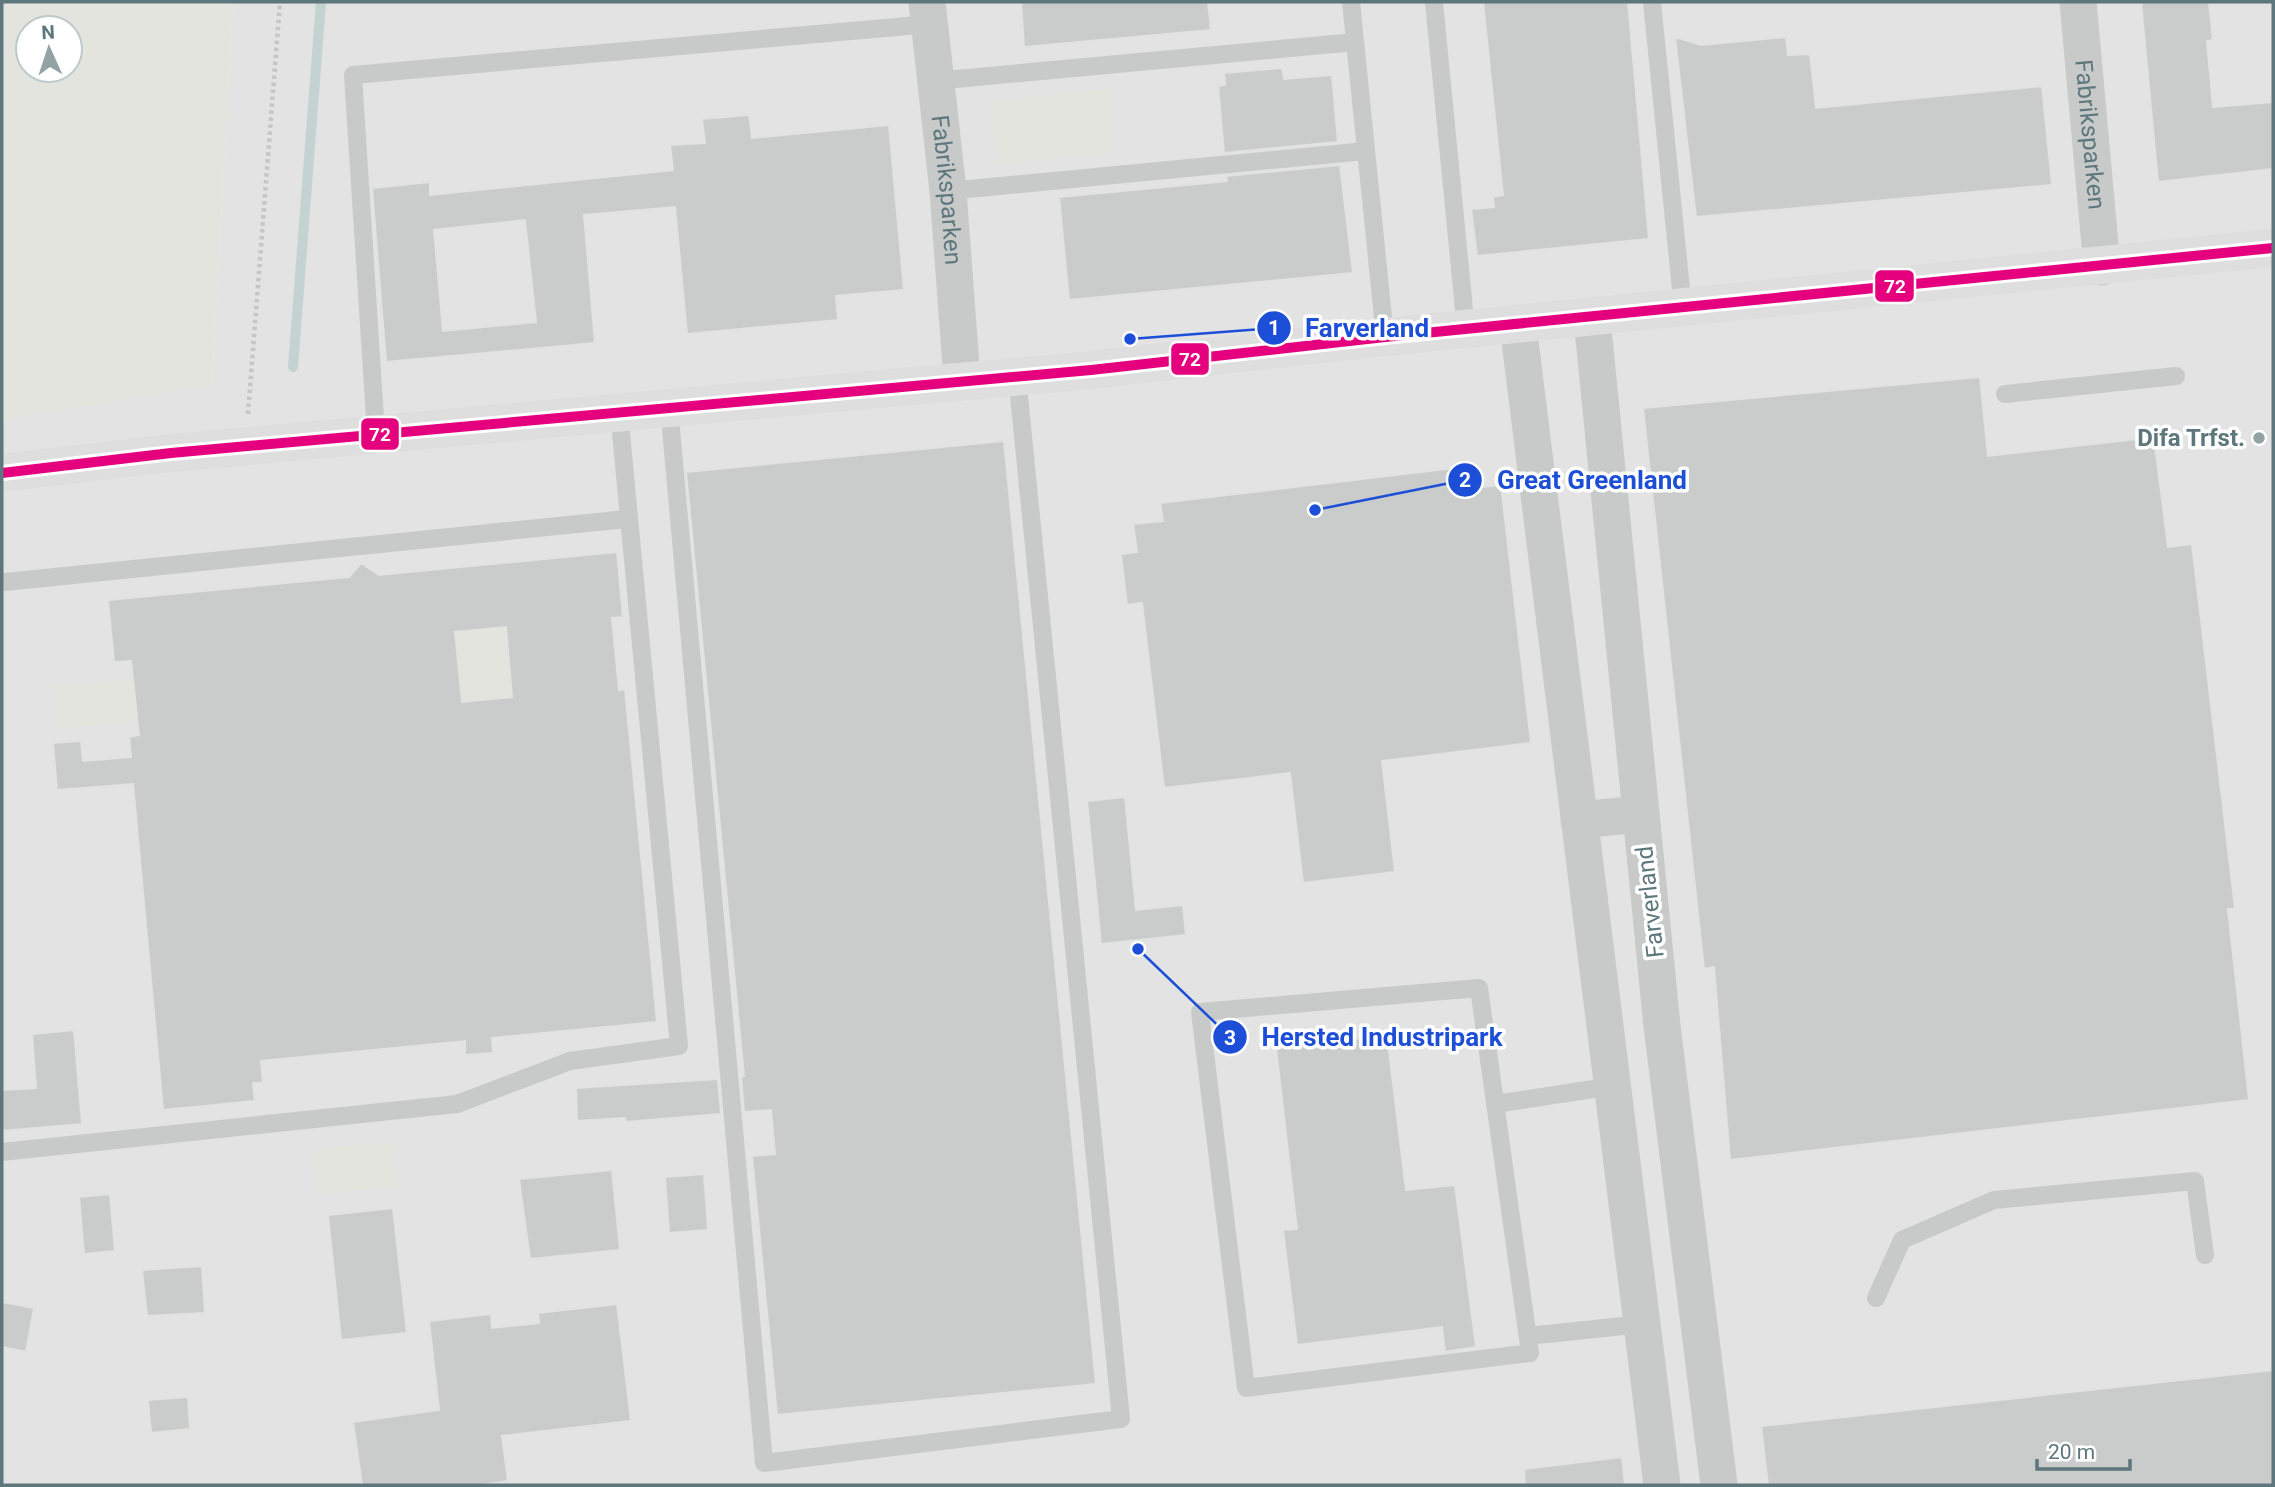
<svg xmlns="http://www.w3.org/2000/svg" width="2275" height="1487" font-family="Roboto,sans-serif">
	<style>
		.built { fill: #e2e3e2 }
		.green { fill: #e2e4dd; fill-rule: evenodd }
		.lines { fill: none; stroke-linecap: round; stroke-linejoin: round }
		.stream { stroke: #c5d2d2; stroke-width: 10 }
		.building { fill: #cacccc; stroke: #e2e2e0; stroke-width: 2; fill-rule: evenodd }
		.path { stroke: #c5c7c6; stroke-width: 4.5; stroke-dasharray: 3.5 3.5; stroke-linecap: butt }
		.lane { stroke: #c8caca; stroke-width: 18 }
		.street { stroke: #c8caca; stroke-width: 37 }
		.secondary { stroke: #dedede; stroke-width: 38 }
		.bus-1-casing { stroke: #fff; stroke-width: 16 }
		.bus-1 { stroke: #e5007d; stroke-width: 10 }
		.poi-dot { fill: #92a2a5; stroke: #fff; stroke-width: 2.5 }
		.labels { text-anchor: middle; stroke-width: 7; stroke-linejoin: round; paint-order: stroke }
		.street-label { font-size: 24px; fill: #5d777c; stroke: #fff }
		.poi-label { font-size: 24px; font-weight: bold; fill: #5d777c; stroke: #fff; text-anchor: end }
		.leader { fill: none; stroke: #1d4ed8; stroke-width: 2.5 }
		.callout-dot { fill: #1d4ed8; stroke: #fff; stroke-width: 2.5 }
		.mark-label { font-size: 21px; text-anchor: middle; font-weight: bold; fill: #fff }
		.callout-label { font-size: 26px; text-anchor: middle; font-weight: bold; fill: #1d4ed8; stroke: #fff; stroke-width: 7; stroke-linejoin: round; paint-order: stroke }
		.line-badge { stroke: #fff; stroke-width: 2.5 }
		.badge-label { font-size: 19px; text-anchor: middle; font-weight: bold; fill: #fff }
	</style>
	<rect width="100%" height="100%" fill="#f3f2f0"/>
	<path class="built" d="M 233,2 L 2273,2 L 2273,1485 L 2,1485 L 2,412 L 212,384 Z"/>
	<path class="green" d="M 2,2 L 233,2 L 212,384 L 2,421 ZM 28,28 L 70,28 L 70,70 L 28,70 Z
		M 1111,88 L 1116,153 L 998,164 L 990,102 Z
		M 506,627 L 512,697 L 424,706 L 417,636 Z
		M 133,679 L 137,722 L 56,729 L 52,686 Z
		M 394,1142 L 398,1187 L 318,1194 L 314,1149 Z"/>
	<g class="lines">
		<path class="stream" d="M 293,367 L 321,2"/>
	</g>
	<path class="building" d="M 1021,2 L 1208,2 L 1211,30 L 1024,47 Z
		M 1483,2 L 1628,2 L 1649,239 L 1477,256 L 1471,209 L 1494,207 L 1493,197 L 1503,195 Z
		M 2141,2 L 2209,2 L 2213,40 L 2207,41 L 2213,107 L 2273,102 L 2273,169 L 2158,182 Z
		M 1675,37 L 1701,45 L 1786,37 L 1788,55 L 1810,54 L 1816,108 L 2042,86 L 2052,185 L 1696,217 Z
		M 1282,68 L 1284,79 L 1332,75 L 1338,142 L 1224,153 L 1218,86 L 1225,85 L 1224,73 Z
		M 749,115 L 752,138 L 889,125 L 904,290 L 836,296 L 838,320 L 687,334 L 675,207 L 584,215 L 595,343 L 386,362 L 372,188 L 430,182 L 430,195 L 673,170 L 670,145 L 705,143 L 702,119 ZM 525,220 L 536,322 L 443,331 L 434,230 Z
		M 1340,165 L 1353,273 L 1069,300 L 1059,197 L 1227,181 L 1226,176 Z
		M 1980,377 L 1988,456 L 2154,437 L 2168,547 L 2192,544 L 2235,909 L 2228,909 L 2249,1100 L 1730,1160 L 1714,967 L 1704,969 L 1643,408 Z
		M 1004,441 L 1096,1384 L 777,1415 L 752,1156 L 775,1154 L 771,1110 L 744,1112 L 741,1077 L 744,1076 L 686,472 Z
		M 1471,466 L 1474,488 L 1501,485 L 1531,743 L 1382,761 L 1395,872 L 1303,883 L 1290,773 L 1164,788 L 1142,603 L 1127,605 L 1121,554 L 1137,552 L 1133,524 L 1163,521 L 1160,503 Z
		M 617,552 L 623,617 L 612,618 L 619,690 L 625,689 L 657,1022 L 492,1038 L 493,1053 L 465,1055 L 465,1041 L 261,1061 L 263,1083 L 253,1083 L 255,1101 L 163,1110 L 133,784 L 57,790 L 53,743 L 81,741 L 83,761 L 131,757 L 129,737 L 139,735 L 131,661 L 114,662 L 108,600 L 349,577 L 361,563 L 379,575 ZM 506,627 L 512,697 L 462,702 L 455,632 Z
		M 1125,797 L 1136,910 L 1183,905 L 1186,935 L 1101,944 L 1087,801 Z
		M 74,1030 L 82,1124 L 2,1131 L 2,1090 L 36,1088 L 32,1034 Z
		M 1387,1035 L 1406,1190 L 1455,1185 L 1476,1347 L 1445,1352 L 1442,1327 L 1297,1345 L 1283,1230 L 1297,1229 L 1276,1048 Z
		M 718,1079 L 721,1114 L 626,1122 L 625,1118 L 577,1121 L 576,1088 Z
		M 612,1170 L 620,1250 L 530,1259 L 519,1179 Z
		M 704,1174 L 708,1230 L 669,1233 L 665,1177 Z
		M 110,1194 L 115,1251 L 84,1254 L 79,1197 Z
		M 393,1208 L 407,1333 L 341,1340 L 328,1215 Z
		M 202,1266 L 205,1313 L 147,1316 L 142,1270 Z
		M 2,1302 L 34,1308 L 26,1352 L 2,1347 Z
		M 617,1304 L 631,1421 L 502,1436 L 508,1481 L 481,1485 L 362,1485 L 353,1422 L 439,1410 L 429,1321 L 491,1314 L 492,1328 L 539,1323 L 538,1313 Z
		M 2273,1370 L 2273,1485 L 1768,1485 L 1761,1426 Z
		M 188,1397 L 190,1429 L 151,1433 L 148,1400 Z
		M 1622,1457 L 1625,1485 L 1525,1485 L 1524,1469 Z"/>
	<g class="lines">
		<path class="path" d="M 248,414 L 280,2"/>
		<path class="lane" d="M 1351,2 L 1385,337
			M 1434,2 L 1466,330
			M 1652,2 L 1683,309
			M 934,81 L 1355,42
			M 948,191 L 1366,151
			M 2005,394 L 2176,376
			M 669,407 L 764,1463 L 1121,1419 L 1017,376
			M 376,434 L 353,75 L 930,24
			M 5,582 L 627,519
			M 1479,988 L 1530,1353 L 1246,1388 L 1200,1012 Z
			M 1495,1104 L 1613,1086
			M 2,1152 L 457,1104 L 570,1061 L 679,1046 L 619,412
			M 1876,1298 L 1902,1240 L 1994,1200 L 2195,1181 L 2205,1255
			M 1528,1336 L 1642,1324"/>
		<g class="street">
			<path id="s1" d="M 927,2 L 948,191 L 962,380"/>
			<path id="s2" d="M 2078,2 L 2102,267"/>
			<path d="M 1592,318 L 1662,1026 L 1719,1485"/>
			<path d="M 1518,325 L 1662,1485"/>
			<path d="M 1579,820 L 1641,814"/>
		</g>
		<path class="secondary" d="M 2,473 L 171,453 L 1091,370 L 1385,337 L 2273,248"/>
		<defs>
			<path id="bus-1" d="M 2,473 L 171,453 L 1091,370 L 1385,337 L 2273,248"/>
		</defs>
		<use href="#bus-1" class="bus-1-casing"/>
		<use href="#bus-1" class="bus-1"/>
	</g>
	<circle class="poi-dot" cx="2259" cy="438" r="7"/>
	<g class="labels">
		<g class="street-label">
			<text dy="8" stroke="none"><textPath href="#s2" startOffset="133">Fabriksparken</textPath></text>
			<text dy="8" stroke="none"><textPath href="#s1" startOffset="189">Fabriksparken</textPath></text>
			<text transform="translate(1650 902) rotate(-96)" y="8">Farverland</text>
		</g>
		<g class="poi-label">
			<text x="2245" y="446">Difa Trfst.</text>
		</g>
	</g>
	<path class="leader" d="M1130 339L1274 328M1315 510L1465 480M1138 949L1230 1037"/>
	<g class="callout-dot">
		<circle cx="1130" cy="339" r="7"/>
		<circle cx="1315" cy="510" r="7"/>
		<circle cx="1138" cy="949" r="7"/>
		<circle cx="1274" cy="328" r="18"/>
		<circle cx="1465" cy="480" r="18"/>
		<circle cx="1230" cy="1037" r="18"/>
	</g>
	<g class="mark-label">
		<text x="1274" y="335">1</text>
		<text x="1465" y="487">2</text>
		<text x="1230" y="1045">3</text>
	</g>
	<g class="callout-label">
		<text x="1367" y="337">Farverland</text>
		<text x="1592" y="489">Great Greenland</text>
		<text x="1382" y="1046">Hersted Industripark</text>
	</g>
	<g class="line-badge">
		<rect x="1874" y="269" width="41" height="34" rx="7" fill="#e5007d"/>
		<rect x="1170" y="342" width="40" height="34" rx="7" fill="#e5007d"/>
		<rect x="360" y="417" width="40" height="34" rx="7" fill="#e5007d"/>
	</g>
	<g class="badge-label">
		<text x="1895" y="293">72</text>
		<text x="1190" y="366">72</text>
		<text x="380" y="441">72</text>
	</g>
	<rect width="2275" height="1487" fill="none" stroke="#5d777c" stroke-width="7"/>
	<g transform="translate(49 49) rotate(357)"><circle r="33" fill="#ffffff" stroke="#bec9cb" stroke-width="2"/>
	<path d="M0-5L12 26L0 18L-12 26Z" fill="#92a2a5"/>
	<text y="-10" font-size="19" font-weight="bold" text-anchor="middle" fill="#5d777c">N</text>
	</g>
	<path d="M2037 1459v10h93v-10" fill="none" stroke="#5d777c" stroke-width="3.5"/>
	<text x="2048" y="1459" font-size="21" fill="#5d777c" stroke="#ffffff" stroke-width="5" paint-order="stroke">20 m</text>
</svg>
